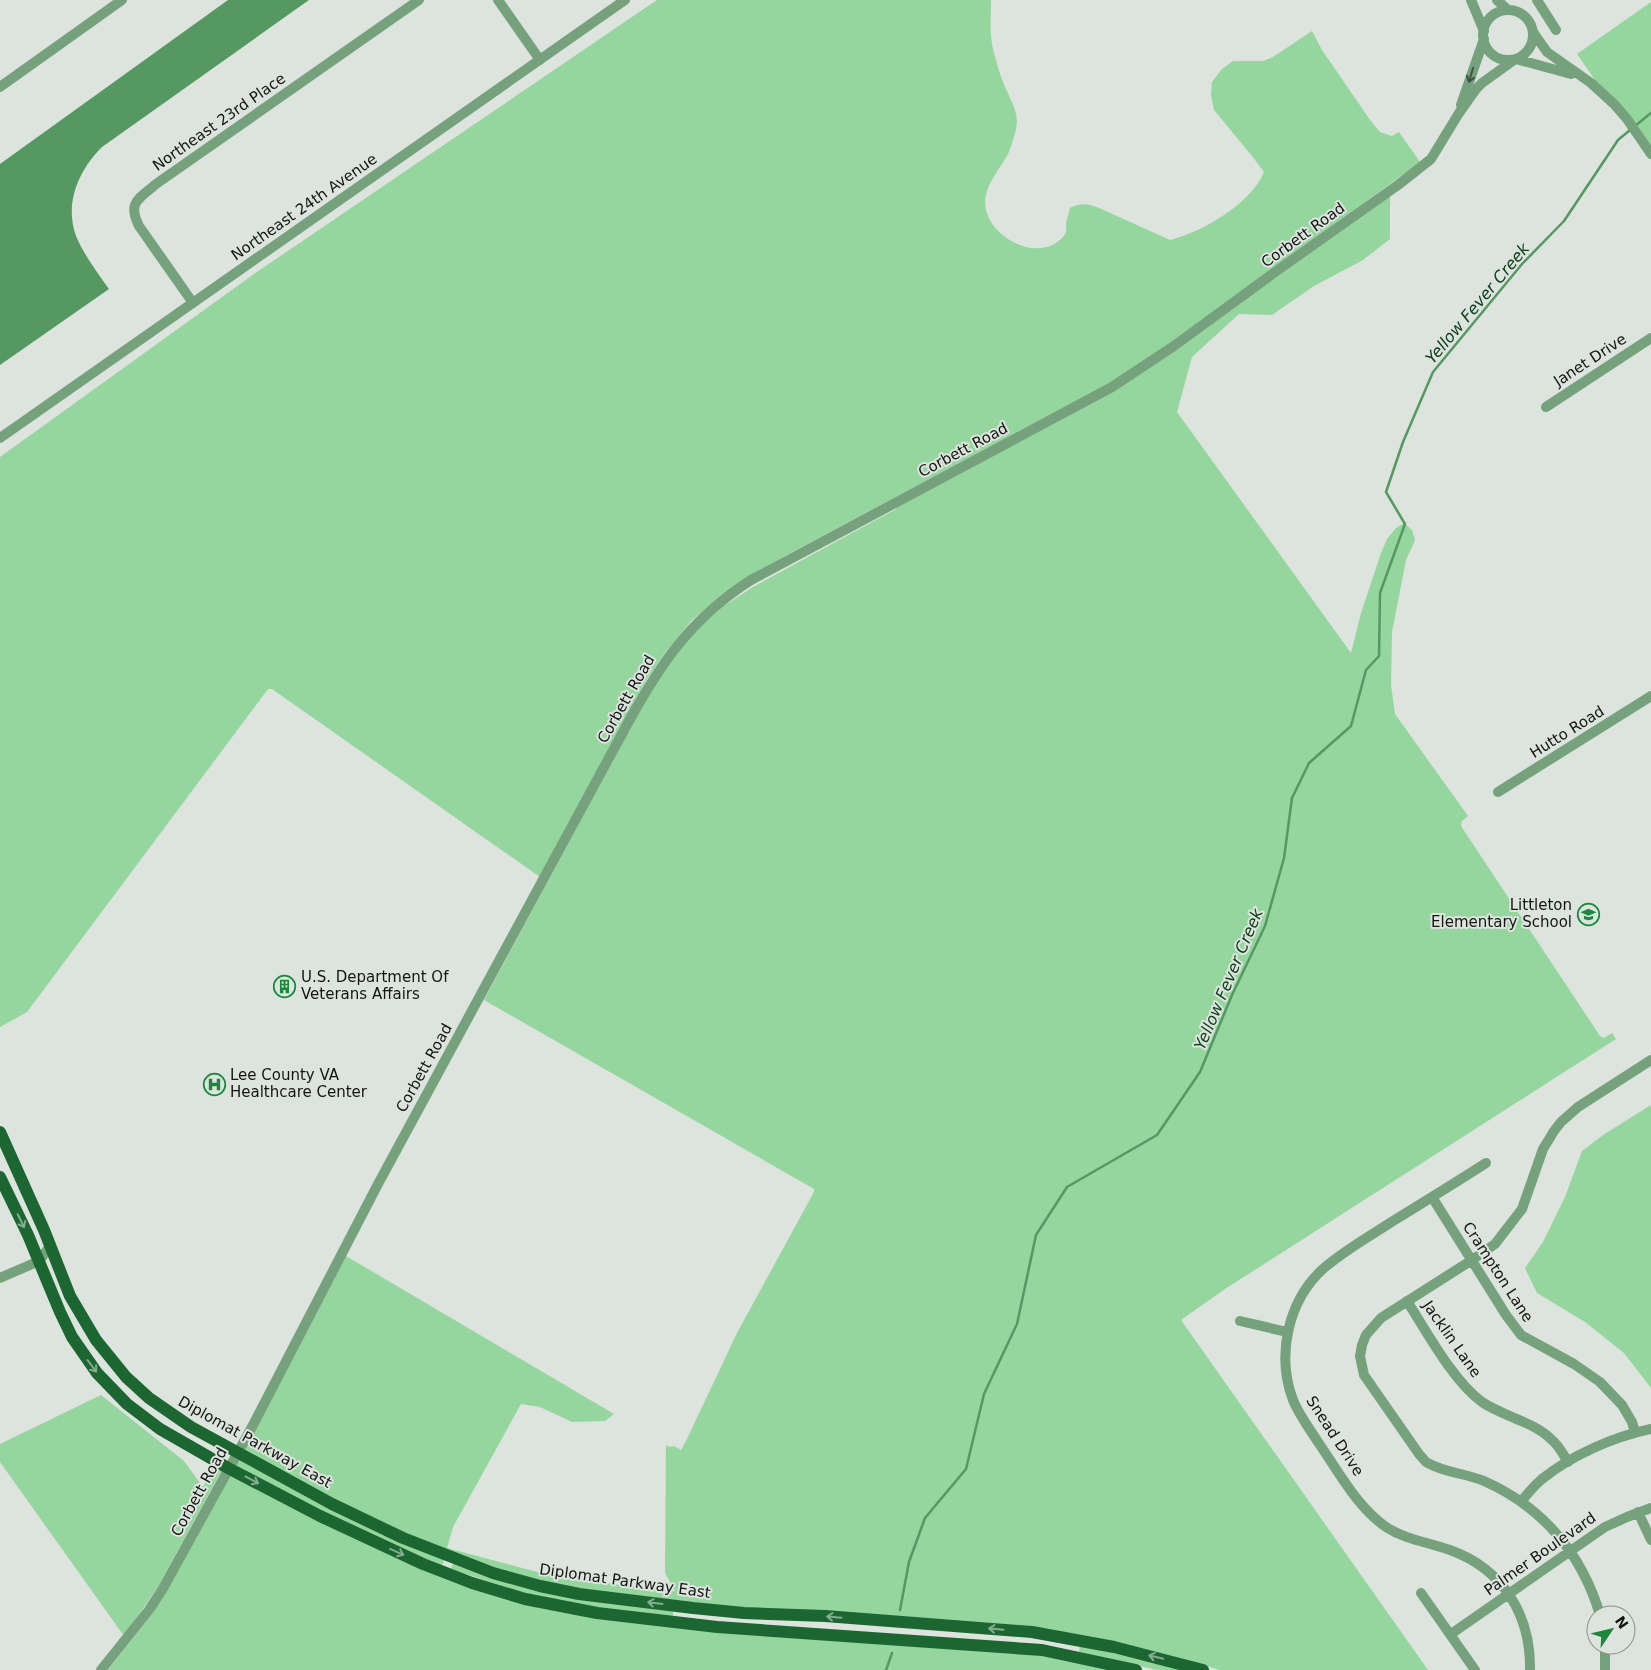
<svg xmlns="http://www.w3.org/2000/svg" width="1651" height="1670" font-family="'DejaVu Sans',sans-serif">
	<style>
		.green { fill: #95d59e }
		.water { fill: #559862 }
		.lines { fill: none; stroke-linecap: round; stroke-linejoin: round }
		.stream { stroke: #559862; stroke-width: 2.5 }
		.minor { stroke: #75a27c; stroke-width: 10 }
		.major { stroke: #1c6731; stroke-width: 12 }
		.oneway { stroke: #3f5442 }
		.oneway2 { stroke: #86ac90 }
		.labels { text-anchor: middle; stroke-width: 4; stroke-linejoin: round; paint-order: stroke }
		.street-label { font-size: 15px; fill: #131513; stroke: #dce4dd }
		.poi-label { font-size: 15px; fill: #131513; stroke: #dce4dd; text-anchor: start }
		.water-label { font-size: 16px; font-style: italic; fill: #0e401c; stroke: #dce4dd }
	</style>
	<rect width="100%" height="100%" fill="#dce4dd"/>
	<path class="green" d="M 657,0 L 991,0 C 991,17 989,36 994,53 C 997,63 999,73 1003,82 C 1009,98 1020,112 1016,129 C 1014,137 1011,147 1008,154 C 997,174 978,192 988,216 C 997,239 1032,257 1054,244 C 1058,242 1063,238 1065,234 C 1067,231 1066,226 1066,223 C 1067,218 1069,213 1070,208 C 1081,202 1088,204 1099,208 L 1170,240 C 1202,232 1251,204 1264,172 L 1252,156 L 1214,110 L 1211,95 L 1212,82 L 1222,69 L 1233,61 L 1263,61 L 1273,57 L 1312,31 L 1322,50 L 1370,120 L 1380,132 L 1392,136 L 1399,132 L 1420,162 L 1172,343 L 1110,383 L 790,553 L 749,576 L 719,597 L 691,621 L 664,654 L 645,682 L 540,877 L 272,689 L 268,689 L 27,1012 L 0,1027 L 0,457 L 254,274 Z
		M 1651,2 L 1651,146 L 1617,101 L 1595,80 L 1577,54 Z
		M 1390,196 L 1390,239 L 1363,260 L 1314,286 L 1272,315 L 1239,314 L 1192,357 L 1177,412 L 1351,653 L 1361,613 L 1381,553 L 1387,539 L 1396,528 L 1404,523 L 1412,530 L 1415,540 L 1406,560 L 1392,632 L 1391,685 L 1395,714 L 1468,816 L 1462,821 L 1461,826 L 1600,1036 L 1604,1038 L 1612,1033 L 1616,1039 L 1225,1289 L 1181,1320 L 1428,1670 L 1220,1670 L 1176,1657 L 1115,1642 L 745,1608 L 581,1589 L 542,1581 L 495,1569 L 428,1544 L 335,1500 L 244,1450 L 346,1256 L 614,1414 L 605,1421 L 572,1422 L 540,1407 L 521,1404 L 453,1527 L 447,1548 L 560,1578 L 675,1591 L 665,1573 L 666,1445 L 670,1447 L 674,1446 L 681,1450 L 687,1439 L 737,1333 L 814,1192 L 814,1189 L 484,1000 L 653,686 L 672,659 L 698,628 L 724,606 L 753,587 L 896,509 L 896,507 L 1114,391 L 1177,350 L 1277,276 Z
		M 1651,1105 L 1651,1388 L 1624,1353 L 1585,1322 L 1537,1293 L 1525,1268 L 1543,1242 L 1565,1197 L 1582,1151 L 1603,1135 Z
		M 101,1395 L 184,1461 L 203,1487 L 214,1465 L 222,1470 L 157,1588 L 124,1636 L 0,1462 L 0,1444 Z
		M 239,1459 L 444,1560 L 442,1566 L 322,1512 L 235,1466 Z
		M 230,1474 L 524,1603 L 1040,1655 L 1115,1670 L 108,1670 L 153,1613 Z
		M 453,1564 L 673,1611 L 673,1617 L 599,1608 L 527,1594 L 451,1569 Z
		M 1080,1645 L 1186,1670 L 1157,1670 L 1079,1652 Z"/>
	<path class="water" d="M 228,0 L 309,0 L 102,147 C 79,170 64,203 76,236 C 84,255 97,272 109,289 L 0,365 L 0,164 Z"/>
	<g class="lines">
		<path class="stream" d="M 1635,126 L 1651,113
			M 900,1610 L 909,1562 L 925,1518 L 966,1469 L 984,1394 L 1017,1324 L 1036,1235 L 1067,1187 L 1157,1135 L 1200,1072 L 1232,995 L 1265,926 L 1284,858 L 1292,798 L 1309,763 L 1351,726 L 1366,670 L 1379,656 L 1380,593 L 1405,524 L 1386,492 L 1403,442 L 1433,372 L 1522,264 L 1564,221 L 1618,140 L 1630,130
			M 886,1670 L 892,1653"/>
		<path class="minor" d="M 498,0 L 540,60
			M 1471,0 L 1484,31
			M 1497,0 L 1508,10
			M 1537,0 L 1556,30
			M1483 35a25 25 0 1 1 50 0a25 25 0 1 1-50 0Z
			M 1533,32 L 1547,52 L 1591,83 L 1614,104 L 1627,119 L 1651,154
			M 1516,59 L 1571,74
			M 0,87 L 122,0
			M 1461,105 L 1484,39
			M 193,303 L 139,226 C 127,202 139,199 156,184 L 419,0
			M 1546,407 L 1651,338
			M 0,438 L 625,0
			M 1498,792 L 1651,696
			M 1486,1163 C 1455,1183 1424,1202 1393,1221 C 1370,1236 1345,1250 1324,1268 C 1288,1300 1276,1355 1293,1400 C 1299,1415 1309,1428 1318,1442 C 1338,1471 1357,1507 1386,1527 C 1406,1540 1428,1542 1450,1550 C 1503,1569 1531,1615 1530,1670
			M 1432,1197 L 1506,1315 L 1521,1335 L 1574,1364 L 1600,1382 L 1622,1405 L 1632,1422 L 1635,1432
			M 0,1278 L 39,1261 L 50,1246
			M 1407,1301 C 1427,1332 1453,1381 1482,1402 C 1504,1417 1533,1421 1552,1440 C 1559,1446 1563,1454 1568,1462
			M 1240,1321 L 1287,1332
			M 1521,1502 C 1527,1494 1534,1486 1542,1479 C 1572,1455 1613,1437 1651,1429
			M 1638,1512 L 1651,1540
			M 1421,1593 L 1475,1670
			M 1600,1615 C 1582,1554 1543,1507 1484,1481 C 1465,1473 1444,1473 1426,1462 L 1419,1454 L 1364,1375 L 1360,1356 L 1362,1345 L 1366,1335 L 1381,1318 L 1472,1260 L 1495,1244 L 1522,1209 L 1543,1149 L 1554,1131 L 1561,1122 L 1578,1107 L 1651,1060
			M 1451,1634 L 1605,1527 L 1627,1517 L 1651,1508
			M 101,1670 L 149,1610 L 162,1590 L 253,1425 L 378,1184 L 629,721 C 662,661 692,618 751,580 L 1112,387 L 1174,346 L 1275,272 L 1398,185 L 1431,159 L 1459,113 L 1476,89 L 1482,83 L 1514,60
			M 1605,1670 L 1605,1645"/>
		<path class="major" d="M 0,1132 L 44,1230 L 70,1296 L 96,1340 L 126,1377 L 149,1398 L 191,1427 L 332,1504 L 403,1538 L 493,1573 L 540,1586 L 579,1594 L 693,1608 L 744,1613 L 825,1616 L 1032,1632 L 1114,1647 L 1203,1670
			M 0,1177 L 28,1235 L 60,1312 L 72,1337 L 97,1373 L 127,1404 L 160,1429 L 228,1468 L 320,1516 L 423,1564 L 472,1583 L 525,1599 L 597,1613 L 717,1627 L 1042,1650 L 1136,1670"/>
	</g>
	<defs><path id="oneway-shaft" d="M-6 0H5M1.5-3L5.5 0L1.5 3" fill="none" stroke-width="1.6" stroke-linecap="round" stroke-linejoin="round" transform="scale(1.25)"/></defs>
	<use class="oneway" href="#oneway-shaft" transform="translate(1471 75) rotate(107)"/>
	<g class="oneway2">
		<use href="#oneway-shaft" transform="translate(21 1221) rotate(64)"/>
		<use href="#oneway-shaft" transform="translate(92 1366) rotate(53)"/>
		<use href="#oneway-shaft" transform="translate(252 1480) rotate(28)"/>
		<use href="#oneway-shaft" transform="translate(397 1552) rotate(24)"/>
		<use href="#oneway-shaft" transform="translate(655 1603) rotate(-173)"/>
		<use href="#oneway-shaft" transform="translate(834 1617) rotate(-175)"/>
		<use href="#oneway-shaft" transform="translate(996 1629) rotate(-175)"/>
		<use href="#oneway-shaft" transform="translate(1156 1657) rotate(-167)"/>
	</g>
	<defs>
		<symbol id="school-ring" viewBox="-11 -11 22 22"><circle r="9.5" fill="#dce4dd" stroke="#1d873e" stroke-width="1.5"/><path d="M0-5L7-2L0 1L-7-2ZM-4 1L0 2.5L4 1V4Q0 6-4 4Z" fill="#1d873e"/></symbol>
		<symbol id="building-ring" viewBox="-11 -11 22 22"><circle r="9.5" fill="#dce4dd" stroke="#1d873e" stroke-width="1.5"/><path d="M-4-6H4V6H1V3H-1V6H-4ZM-2.5-4.3h1.7v1.8h-1.7ZM.8-4.3h1.7v1.8H.8ZM-2.5-1h1.7V.8h-1.7ZM.8-1h1.7V.8H.8Z" fill="#1d873e"/></symbol>
		<symbol id="hospital-ring" viewBox="-11 -11 22 22"><circle r="9.5" fill="#dce4dd" stroke="#1d873e" stroke-width="1.5"/><path d="M-5-5h3v3.5h4V-5h3V5h-3V1.5h-4V5h-3Z" fill="#1d873e"/></symbol>
	</defs>
	<g fill-rule="evenodd">
		<use href="#school-ring" x="1576" y="902" width="25" height="25"/>
		<use href="#building-ring" x="272" y="974" width="25" height="25"/>
		<use href="#hospital-ring" x="202" y="1072" width="25" height="25"/>
	</g>
	<g class="labels">
		<g class="street-label">
			<text transform="translate(219 122) rotate(-35)" y="5">Northeast 23rd Place</text>
			<text transform="translate(304 207) rotate(-35)" y="5">Northeast 24th Avenue</text>
			<text transform="translate(1303 235) rotate(-36)" y="5">Corbett Road</text>
			<text transform="translate(1590 360) rotate(-33)" y="5">Janet Drive</text>
			<text transform="translate(963 450) rotate(-28)" y="5">Corbett Road</text>
			<text transform="translate(626 699) rotate(-60)" y="5">Corbett Road</text>
			<text transform="translate(1567 732) rotate(-32)" y="5">Hutto Road</text>
			<text transform="translate(424 1068) rotate(-61)" y="5">Corbett Road</text>
			<text transform="translate(1498 1272) rotate(57)" y="5">Crampton Lane</text>
			<text transform="translate(1452 1339) rotate(55)" y="5">Jacklin Lane</text>
			<text transform="translate(1335 1436) rotate(57)" y="5">Snead Drive</text>
			<text transform="translate(255 1442) rotate(29)" y="5">Diplomat Parkway East</text>
			<text transform="translate(199 1492) rotate(-61)" y="5">Corbett Road</text>
			<text transform="translate(1540 1554) rotate(-35)" y="5">Palmer Boulevard</text>
			<text transform="translate(625 1581) rotate(8)" y="5">Diplomat Parkway East</text>
		</g>
		<g class="poi-label">
			<text x="1572" y="910" text-anchor="end">Littleton<tspan x="1572" dy="17">Elementary School</tspan></text>
			<text x="301" y="982">U.S. Department Of<tspan x="301" dy="17">Veterans Affairs</tspan></text>
			<text x="230" y="1080">Lee County VA<tspan x="230" dy="17">Healthcare Center</tspan></text>
		</g>
		<g class="water-label">
			<text transform="translate(1477 303) rotate(-50)" y="6">Yellow Fever Creek</text>
			<text transform="translate(1228 979) rotate(-67)" y="6">Yellow Fever Creek</text>
		</g>
	</g>
	<g transform="translate(1611 1630) rotate(55)"><circle r="24" fill="#dce4dd" stroke="#8c918c"/>
	<path d="M0-4L9 19L0 12L-9 19Z" fill="#1d873e"/>
	<text y="-8" font-size="14" font-weight="bold" text-anchor="middle" fill="#131513">N</text>
	</g>
</svg>
